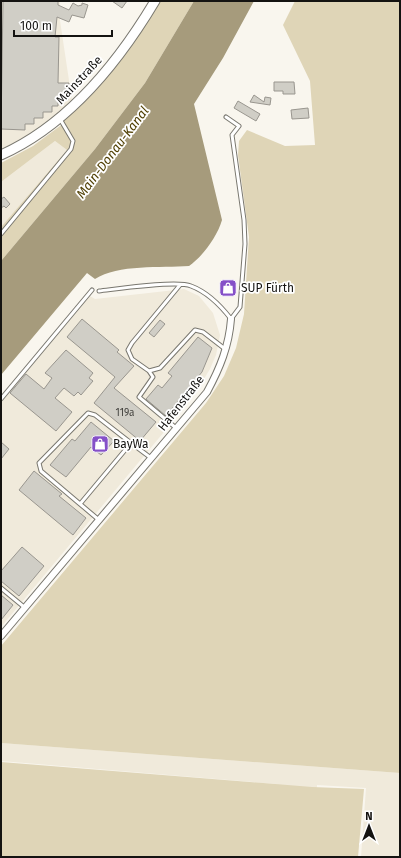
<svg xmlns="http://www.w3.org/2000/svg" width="401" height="858" font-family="'Fira Sans',sans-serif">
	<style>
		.built { fill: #f0eadb }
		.green { fill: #dfd5b7 }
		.water { fill: #a69b7c }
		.building { fill: #d0cec6; stroke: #99968f }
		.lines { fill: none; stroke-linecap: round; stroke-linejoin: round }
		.service-casing { stroke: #79776f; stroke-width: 5 }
		.minor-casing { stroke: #79776f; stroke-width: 8 }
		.secondary-casing { stroke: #79776f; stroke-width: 11 }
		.service { stroke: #fff; stroke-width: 3 }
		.minor { stroke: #fff; stroke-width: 6 }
		.secondary { stroke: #fff; stroke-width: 9 }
		.labels { text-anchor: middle; stroke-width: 3.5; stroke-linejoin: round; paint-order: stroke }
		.number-label { font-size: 10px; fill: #43423e }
		.street-label { font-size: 12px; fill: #141311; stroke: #fff }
		.poi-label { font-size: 12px; fill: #141311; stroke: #fff; text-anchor: start }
		.water-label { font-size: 13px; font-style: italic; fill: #514004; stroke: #fff }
	</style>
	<rect width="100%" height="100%" fill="#f9f6ee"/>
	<path class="built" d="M 1,1 L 60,1 L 59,14 L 73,107 L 1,155 Z
		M 55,141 L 67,150 L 1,227 L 1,182 Z
		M 184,289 L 199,296 L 213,313 L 220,335 L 216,355 L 210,369 L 199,387 L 177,413 L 179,414 L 1,627 L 1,402 L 90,296 L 95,299 Z
		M 1,743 L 400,773 L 400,857 L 361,857 L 366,788 L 317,785 L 317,791 L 281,787 L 276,784 L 1,761 Z"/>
	<path class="green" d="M 155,1 L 194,1 L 145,83 L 95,149 L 1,261 L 1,227 L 67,150 L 55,141 L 1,182 L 1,163 L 33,146 L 64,123 L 59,118 L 73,107 Z
		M 295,1 L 400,1 L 400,773 L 1,743 L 1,646 L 206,403 L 224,376 L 236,348 L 244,314 L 249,237 L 238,155 L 239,141 L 247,130 L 285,146 L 315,145 L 310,81 L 283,25 Z
		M 1,762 L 312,787 L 364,789 L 358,857 L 1,857 Z"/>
	<path class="water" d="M 194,1 L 254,1 L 223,58 L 194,104 L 222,220 C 217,237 203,256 189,266 C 161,268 118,264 95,279 L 87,273 L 1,375 L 1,261 L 95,149 L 145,83 Z"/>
	<path class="building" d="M 3,1 L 58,1 L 58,5 L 69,10 L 73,3 L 78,6 L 82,5 L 82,3 L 88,5 L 84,18 L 72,15 L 69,22 L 57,17 L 55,37 L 59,37 L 58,83 L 69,83 L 68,100 L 58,99 L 58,106 L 52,106 L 52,112 L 43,112 L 43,118 L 34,118 L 34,124 L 25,124 L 25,130 L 1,129 Z
		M 112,1 L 127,1 L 122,8 Z
		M 274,82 L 294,82 L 295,94 L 283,94 L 283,91 L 274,91 Z
		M 254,95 L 264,102 L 265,97 L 271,98 L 270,105 L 250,102 Z
		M 238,101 L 260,114 L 256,121 L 234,108 Z
		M 308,108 L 309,118 L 292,119 L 291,110 Z
		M 4,197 L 10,204 L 6,208 L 4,206 L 1,208 L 1,199 Z
		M 82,319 L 119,350 L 117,352 L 134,366 L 114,388 L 156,422 L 140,441 L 94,403 L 115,377 L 67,337 Z
		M 160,320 L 165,324 L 154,337 L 149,333 Z
		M 198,337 L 212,348 L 202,372 L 166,416 L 146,399 L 158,385 L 162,388 L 172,376 L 168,373 Z
		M 66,350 L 93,373 L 89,378 L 93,381 L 81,395 L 78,392 L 74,396 L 64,388 L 55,398 L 72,412 L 56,431 L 10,393 L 26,374 L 44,389 L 52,378 L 45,373 Z
		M 91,422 L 114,441 L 101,455 L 91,447 L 66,477 L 50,465 L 72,439 L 75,441 Z
		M 1,442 L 9,449 L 1,459 Z
		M 34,471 L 62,494 L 59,496 L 86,518 L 73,535 L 19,490 Z
		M 22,547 L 44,566 L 19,596 L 1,581 L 1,571 Z
		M 1,595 L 13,605 L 1,620 Z"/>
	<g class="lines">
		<defs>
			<path id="service" d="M 1,234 L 71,149 L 73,141 L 60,119
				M 180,285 L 132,343 L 128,350 L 132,359 L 149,371 L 160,368 L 195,330 L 203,332 L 225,349
				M 99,291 C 117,289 177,280 191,286 C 207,292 221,306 231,319 L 240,307 L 245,244 L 244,220 L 232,135 L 239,126 L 226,117
				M 149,371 L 153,377 L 139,397 L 176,428
				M 1,399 L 92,290
				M 80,504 L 41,471 L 39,463 L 88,413 L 95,415 L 131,443
				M 99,520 L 80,504 L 131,443 L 151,458
				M 1,588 L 24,607"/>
			<path id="minor" d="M 1,636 L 207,392 C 220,368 229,346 231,319"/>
			<path id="secondary" d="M 1,155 C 68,125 118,63 155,1"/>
		</defs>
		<use href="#service" class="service-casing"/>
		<use href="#minor" class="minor-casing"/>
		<use href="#secondary" class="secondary-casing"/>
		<use href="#service" class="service"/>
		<use href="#minor" class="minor"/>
		<use href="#secondary" class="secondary"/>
	</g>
	<defs>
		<symbol id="shop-square" viewBox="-11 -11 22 22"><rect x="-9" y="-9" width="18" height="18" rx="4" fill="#8550c8" stroke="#fff"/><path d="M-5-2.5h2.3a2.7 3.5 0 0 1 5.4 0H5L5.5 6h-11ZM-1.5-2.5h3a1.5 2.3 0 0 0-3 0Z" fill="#fff"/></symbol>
	</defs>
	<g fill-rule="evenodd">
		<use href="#shop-square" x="218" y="278" width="20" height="20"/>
		<use href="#shop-square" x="90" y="434" width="20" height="20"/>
	</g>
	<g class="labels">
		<g class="number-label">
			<text x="125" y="416">119a</text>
		</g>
		<g class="street-label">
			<text transform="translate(79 80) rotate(-47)" y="4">Mainstraße</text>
			<text transform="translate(181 403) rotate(-52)" y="4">Hafenstraße</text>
		</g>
		<g class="poi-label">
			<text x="241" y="292">SUP Fürth</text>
			<text x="113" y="448">BayWa</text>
		</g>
		<g class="water-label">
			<text transform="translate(112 152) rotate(-53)" y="5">Main-Donau-Kanal</text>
		</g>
	</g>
	<rect width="401" height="858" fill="none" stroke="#141311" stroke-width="4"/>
	<g transform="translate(369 826)" stroke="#ffffff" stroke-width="3" paint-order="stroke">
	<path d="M0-3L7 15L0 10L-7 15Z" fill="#141311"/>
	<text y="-6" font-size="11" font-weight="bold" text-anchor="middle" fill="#141311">N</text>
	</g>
	<path d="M14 30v6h98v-6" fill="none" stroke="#141311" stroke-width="2"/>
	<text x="20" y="30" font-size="12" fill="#141311" stroke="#ffffff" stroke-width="3" paint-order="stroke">100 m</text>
</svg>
